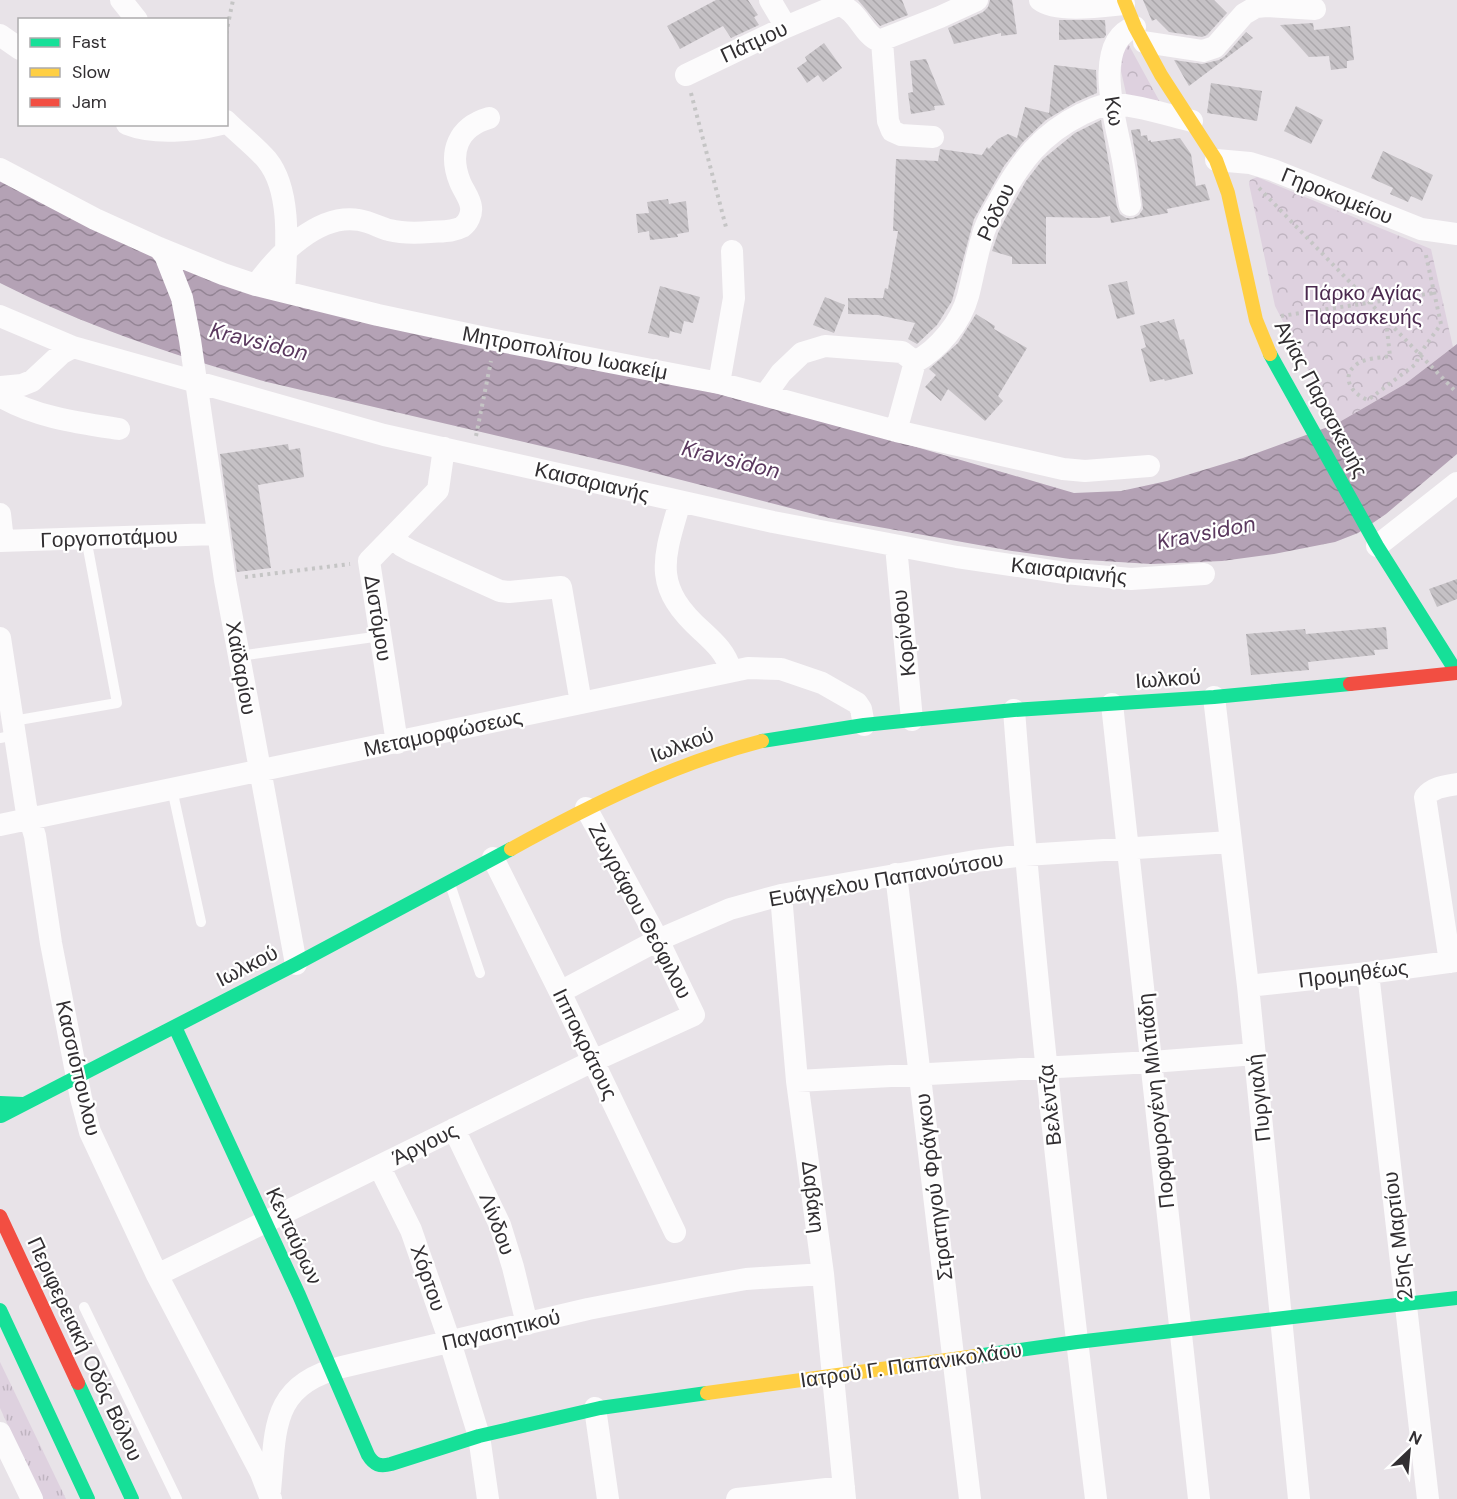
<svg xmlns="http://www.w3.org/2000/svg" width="1457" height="1499" font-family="'DM Sans',sans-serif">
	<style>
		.grass { fill: url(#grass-tufts) }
		.forest { fill: url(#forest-crowns) }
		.water { fill: url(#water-waves) }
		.building { fill: url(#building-back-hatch) }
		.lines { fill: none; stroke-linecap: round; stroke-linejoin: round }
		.path { stroke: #c5c5c5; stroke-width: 4; stroke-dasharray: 3 4.5; stroke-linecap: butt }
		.lane { stroke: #fcfbfc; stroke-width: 10 }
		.street { stroke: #fcfbfc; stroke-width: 22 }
		.fast { stroke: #16e098; stroke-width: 14 }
		.slow { stroke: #ffcf43; stroke-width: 14 }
		.jam { stroke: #f24e42; stroke-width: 14 }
		.labels { text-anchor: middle; stroke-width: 4.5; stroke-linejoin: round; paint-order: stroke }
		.street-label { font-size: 21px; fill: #322f32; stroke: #fff }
		.park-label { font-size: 21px; fill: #4b2a4f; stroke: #fff }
		.water-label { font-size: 22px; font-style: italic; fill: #5a385e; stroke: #fff }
	</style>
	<defs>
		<pattern id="grass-tufts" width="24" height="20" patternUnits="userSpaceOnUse" patternTransform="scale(1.5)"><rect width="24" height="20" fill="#ded1df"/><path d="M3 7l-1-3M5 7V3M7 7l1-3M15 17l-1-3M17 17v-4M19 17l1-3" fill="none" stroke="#bfb4c0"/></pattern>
		<pattern id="forest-crowns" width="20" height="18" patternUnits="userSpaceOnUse" patternTransform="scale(1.5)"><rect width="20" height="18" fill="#ded1df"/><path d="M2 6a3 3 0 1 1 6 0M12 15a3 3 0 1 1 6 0" fill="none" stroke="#bfb4c0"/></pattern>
		<pattern id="water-waves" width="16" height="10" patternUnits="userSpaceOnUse" patternTransform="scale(1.5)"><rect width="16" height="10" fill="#b4a2b5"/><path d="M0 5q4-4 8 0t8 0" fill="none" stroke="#938494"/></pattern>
		<pattern id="building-back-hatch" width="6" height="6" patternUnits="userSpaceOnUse" patternTransform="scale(1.5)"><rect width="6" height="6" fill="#c5c1c5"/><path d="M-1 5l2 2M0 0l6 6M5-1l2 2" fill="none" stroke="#aaa6aa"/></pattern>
	</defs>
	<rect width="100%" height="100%" fill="#e8e3e8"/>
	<path class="grass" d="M 0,1362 L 66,1499 L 42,1499 L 0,1408 Z"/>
	<path class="forest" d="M 1125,38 L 1161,104 L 1128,102 L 1121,71 L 1123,41 Z
		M 1257,177 L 1431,249 L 1453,347 L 1405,384 L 1336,424 L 1275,306 L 1249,184 L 1250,180 Z"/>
	<path class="water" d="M 0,179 L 159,256 L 723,395 L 906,444 L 1074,493 L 1121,491 L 1167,481 L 1243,458 L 1336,424 L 1405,384 L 1457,344 L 1457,454 L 1386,514 L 1358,533 L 1335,542 L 1274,554 L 1222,561 L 1151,564 L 1070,559 L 1012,551 L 829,518 L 627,466 L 267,382 C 176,356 85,326 0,283 Z"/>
	<path class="building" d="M 716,0 L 748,0 L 758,15 L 754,17 L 759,25 L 731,38 L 723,26 L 680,49 L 667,26 Z
		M 858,0 L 902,0 L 908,15 L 880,26 Z
		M 990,0 L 1012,0 L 1017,34 L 1001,36 L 1001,33 L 954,44 L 948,28 L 983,12 L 988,7 Z
		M 1143,0 L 1214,0 L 1227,13 L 1207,35 L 1202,37 L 1169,32 L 1156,19 L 1152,21 Z
		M 1059,20 L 1105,20 L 1106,35 L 1104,38 L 1059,40 Z
		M 1313,23 L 1314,30 L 1350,26 L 1354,60 L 1347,61 L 1347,68 L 1331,70 L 1329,56 L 1309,57 L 1280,25 Z
		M 1246,32 L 1253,38 L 1189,86 L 1174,60 L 1202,64 L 1219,60 L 1225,56 Z
		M 824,43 L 842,68 L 823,82 L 818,75 L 807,83 L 797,68 L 807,61 L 805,57 Z
		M 926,59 L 945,105 L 934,106 L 935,110 L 911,114 L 908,93 L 913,92 L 910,61 Z
		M 1054,65 L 1096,70 L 1097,93 L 1076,102 L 1046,120 L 1023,142 L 1004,166 L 974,219 L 952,301 L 937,325 L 917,344 L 908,339 L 915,323 L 878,315 L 848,314 L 848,298 L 883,298 L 885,288 L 888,289 L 898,231 L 893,231 L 896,159 L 938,161 L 940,149 L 982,155 L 987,147 L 989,149 L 998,139 L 1008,134 L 1017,138 L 1025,107 L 1049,113 Z
		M 1211,83 L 1262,91 L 1257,121 L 1207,113 Z
		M 1296,106 L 1323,120 L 1311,144 L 1284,131 Z
		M 1101,120 L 1117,207 L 1120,214 L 1126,218 L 1133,218 L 1139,215 L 1143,209 L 1138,168 L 1131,130 L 1140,129 L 1141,136 L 1147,135 L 1148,141 L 1151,140 L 1151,142 L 1180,138 L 1191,154 L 1196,186 L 1205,184 L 1210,200 L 1167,209 L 1168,213 L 1111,223 L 1110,216 L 1097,218 L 1046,217 L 1046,264 L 1012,264 L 1012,257 L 992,251 L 998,233 L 1006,217 L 1026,181 L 1043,159 L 1075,133 Z
		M 1383,151 L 1433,175 L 1422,201 L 1411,196 L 1408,202 L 1390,194 L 1393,188 L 1371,178 Z
		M 668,199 L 669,204 L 686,201 L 689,232 L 677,234 L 678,237 L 650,240 L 649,231 L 638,233 L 636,214 L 649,213 L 647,202 Z
		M 1127,281 L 1135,314 L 1117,319 L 1108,285 Z
		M 660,286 L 700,297 L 693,323 L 684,321 L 681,334 L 670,331 L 669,338 L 648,333 Z
		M 825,297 L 845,305 L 834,333 L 813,325 Z
		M 976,314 L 995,326 L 994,329 L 1027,348 L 998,396 L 1003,401 L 985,421 L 948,389 L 941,401 L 925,387 L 936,375 L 929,369 L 958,343 Z
		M 1174,319 L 1180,340 L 1184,339 L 1193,374 L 1165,381 L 1164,379 L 1150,382 L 1141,349 L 1146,347 L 1140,326 L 1159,321 L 1160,323 Z
		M 288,444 L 289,450 L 300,448 L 304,477 L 258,485 L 271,568 L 237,572 L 220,454 Z
		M 1457,579 L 1457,599 L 1437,607 L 1429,589 Z
		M 1386,627 L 1388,649 L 1374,650 L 1375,655 L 1308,662 L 1309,670 L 1251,675 L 1246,634 L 1305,629 L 1306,634 Z"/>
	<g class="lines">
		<path class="path" d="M 226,34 L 233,0
			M 691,93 L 727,231
			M 1259,188 L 1457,393
			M 1281,316 L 1434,293
			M 1386,321 L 1390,356 C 1380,358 1365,358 1357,364 C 1339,377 1353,395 1368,400 L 1416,364 L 1419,355 L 1441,324 L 1425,251
			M 476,436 L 491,361
			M 245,577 L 350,564"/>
		<path class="lane" d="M 239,656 L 381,636
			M 13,721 L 117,703 L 86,538
			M 0,738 L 15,735
			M 172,789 L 201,922
			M 450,884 L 480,973
			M 84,1307 L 177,1499"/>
		<path class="street" d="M 121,0 L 137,20
			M 770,0 L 786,27
			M 1040,0 C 1057,13 1104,6 1124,4
			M 0,35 L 20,49
			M 882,41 L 888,121 L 892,131 L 901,135 L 933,137
			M 1144,42 L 1203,51 L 1215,47 L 1244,14 L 1256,7 L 1267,6 L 1315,9
			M 686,75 L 786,27 L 838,5 C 858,9 862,34 879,41 L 940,17 L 977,0
			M 226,121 C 239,134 255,146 267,160 C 293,192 286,253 284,292
			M 127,124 C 155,135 193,131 221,124
			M 1216,160 L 1250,163 L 1273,170 L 1421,229 L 1457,234
			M 0,169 L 95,219 L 159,248 L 223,274 L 256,285 L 378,315 L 495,340 L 719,383 L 896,431 L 1063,469 L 1085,471 L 1149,466
			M 1130,205 C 1127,187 1125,168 1121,150 C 1115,119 1092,41 1135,27
			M 159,248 L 165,255 L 182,298 L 190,340 L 225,580 L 296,964
			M 256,285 C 278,255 318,213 359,220 C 370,222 379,227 389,230 C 401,233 418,233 430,232 C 440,231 453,232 462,227 C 468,223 472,214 471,207 C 470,198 463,190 460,182 C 448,152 458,127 489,118
			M 0,316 L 73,347
			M 719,383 L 734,298 L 732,251
			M 0,387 L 22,385 L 32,381 L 62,353 L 73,347 L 384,435 L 773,522 L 957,557 L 1065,573 L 1131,579 L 1204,574
			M 766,394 L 781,373 L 802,353 L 825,346 L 902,352 L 915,362
			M 0,396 C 34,417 80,423 119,429
			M 896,431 L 915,362 C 939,349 961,322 968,296 C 973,277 976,257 982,238 C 985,225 992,213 999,201 C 1020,162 1041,134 1082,114 C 1091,110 1102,104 1112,104 C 1134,104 1171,116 1192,121
			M 680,502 C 663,560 652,586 702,631 C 715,643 726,653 731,671
			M 0,514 L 3,541
			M 393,537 L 402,546 L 411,551 L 500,591 L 509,592 L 561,587 L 581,703
			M 0,541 L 217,534
			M 896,546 L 912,720
			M 1377,546 L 1457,483
			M 0,638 L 26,807 L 35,836 L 51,943 L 81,1098 L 90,1132 L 157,1275 L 261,1473 L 271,1499
			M 1214,697 L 1248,986 L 1299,1499
			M 1112,704 L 1199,1499
			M 1014,710 C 1034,974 1064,1236 1096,1499
			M 397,743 L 369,561 L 438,490 L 444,448
			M 0,825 L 748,668 L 781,669 L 822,683 L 857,703 L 861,709 L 864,725
			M 493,858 L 560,992 L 675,1232
			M 896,874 L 970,1499
			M 781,895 L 797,1081 L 823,1274 L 845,1499
			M 1450,962 L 1425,797 C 1433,787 1445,786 1457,784
			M 1368,973 L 1428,1499
			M 1248,986 L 1368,973 L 1457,961
			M 560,992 L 658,940 L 730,909 L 781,895 L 975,861 L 1025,855 L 1231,842
			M 797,1081 L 1152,1062 L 1255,1054
			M 454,1129 L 500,1225 L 513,1267 L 527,1324
			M 379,1166 L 411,1230 L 450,1342 L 479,1436 L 488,1499
			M 157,1275 L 593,1061 L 694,1015 L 658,940 L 586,808
			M 595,1408 L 608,1499
			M 0,1433 L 32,1499
			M 270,1491 C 276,1429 270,1385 342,1367 L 588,1309 L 701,1287 L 746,1279 L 823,1274
			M 737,1499 L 844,1487"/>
		<path class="fast" d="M 1270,354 L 1377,546 L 1457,673
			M 762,741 L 864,725 L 912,720 L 1014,710 L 1214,697 L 1350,684
			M 175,1027 L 299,1295 L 368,1455 C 374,1465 380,1467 391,1464 L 479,1436 L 600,1408 L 707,1393
			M 0,1103 L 23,1104
			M 1,1116 L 296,964 L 511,849
			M 0,1310 L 88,1499
			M 976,1356 L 1077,1342 L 1457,1298
			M 78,1383 L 132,1499"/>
		<path class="slow" d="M 1124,0 L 1135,27 L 1161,75 L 1216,160 L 1228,193 L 1256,320 L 1270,354
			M 511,849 C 591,805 673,764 762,741
			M 707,1393 L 976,1356"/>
		<path class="jam" d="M 1350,684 L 1457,673
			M 0,1216 L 78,1383"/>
	</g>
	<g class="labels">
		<g class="street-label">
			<text transform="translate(754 42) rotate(-25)" y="7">Πάτμου</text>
			<text transform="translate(1114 111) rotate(81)" y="7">Κω</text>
			<text transform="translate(1337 196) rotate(22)" y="7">Γηροκομείου</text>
			<text transform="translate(996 212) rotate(-65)" y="7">Ρόδου</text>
			<text transform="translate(565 353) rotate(11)" y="7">Μητροπολίτου Ιωακείμ</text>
			<text transform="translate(1321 399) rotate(62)" y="7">Αγίας Παρασκευής</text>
			<text transform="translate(592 482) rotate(13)" y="7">Καισαριανής</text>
			<text transform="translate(109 538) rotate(-2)" y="7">Γοργοποτάμου</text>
			<text transform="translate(1069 571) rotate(6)" y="7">Καισαριανής</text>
			<text transform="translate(378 618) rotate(81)" y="7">Διστόμου</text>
			<text transform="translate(904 633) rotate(-96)" y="7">Κορίνθου</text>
			<text transform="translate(241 668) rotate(80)" y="7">Χαϊδαρίου</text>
			<text transform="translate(1168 679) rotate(-4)" y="7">Ιωλκού</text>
			<text transform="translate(443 733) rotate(-12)" y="7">Μεταμορφώσεως</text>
			<text transform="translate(682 745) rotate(-20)" y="7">Ιωλκού</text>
			<text transform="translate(886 879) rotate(-10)" y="7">Ευάγγελου Παπανούτσου</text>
			<text transform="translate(640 911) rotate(62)" y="7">Ζωγράφου Θεόφιλου</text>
			<text transform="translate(247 966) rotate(-27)" y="7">Ιωλκού</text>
			<text transform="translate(1353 974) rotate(-7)" y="7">Προμηθέως</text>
			<text transform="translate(585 1044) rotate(64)" y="7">Ιπποκράτους</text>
			<text transform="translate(78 1068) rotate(77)" y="7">Κασσιόπουλου</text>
			<text transform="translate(1259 1098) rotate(-96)" y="7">Πυργιαλή</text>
			<text transform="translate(1156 1101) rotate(-96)" y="7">Πορφυρογένη Μιλτιάδη</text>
			<text transform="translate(1050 1105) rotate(-96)" y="7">Βελέντζα</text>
			<text transform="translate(425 1144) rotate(-26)" y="7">Άργους</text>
			<text transform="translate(934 1187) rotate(-97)" y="7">Στρατηγού Φράγκου</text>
			<text transform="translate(813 1197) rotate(83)" y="7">Δαβάκη</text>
			<text transform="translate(497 1224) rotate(69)" y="7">Λίνδου</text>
			<text transform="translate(294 1236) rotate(65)" y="7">Κενταύρων</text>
			<text transform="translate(1398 1236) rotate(-97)" y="7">25ης Μαρτίου</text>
			<text transform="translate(428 1278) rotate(71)" y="7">Χόρτου</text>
			<text transform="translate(501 1330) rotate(-13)" y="7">Παγασητικού</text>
			<text transform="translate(85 1349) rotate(65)" y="7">Περιφερειακή Οδός Βόλου</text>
			<text transform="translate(911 1365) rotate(-8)" y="7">Ιατρού Γ. Παπανικολάου</text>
		</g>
		<g class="park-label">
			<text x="1363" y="300">Πάρκο Αγίας<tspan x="1363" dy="24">Παρασκευής</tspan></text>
		</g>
		<g class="water-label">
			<text transform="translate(259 341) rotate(14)" y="8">Kravsidon</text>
			<text transform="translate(731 459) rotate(14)" y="8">Kravsidon</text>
			<text transform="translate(1206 532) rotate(-11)" y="8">Kravsidon</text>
		</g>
	</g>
	<rect x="18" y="18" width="210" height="108" fill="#ffffff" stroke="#adacad" stroke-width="1.5"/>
	<rect x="30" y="38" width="30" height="9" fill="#16e098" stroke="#adacad" stroke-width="1.5"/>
	<text x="72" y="48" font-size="18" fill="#322f32">Fast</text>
	<rect x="30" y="68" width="30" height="9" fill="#ffcf43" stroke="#adacad" stroke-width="1.5"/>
	<text x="72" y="78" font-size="18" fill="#322f32">Slow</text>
	<rect x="30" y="98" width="30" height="9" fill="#f24e42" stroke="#adacad" stroke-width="1.5"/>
	<text x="72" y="108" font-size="18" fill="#322f32">Jam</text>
	<g transform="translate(1409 1451) rotate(26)" stroke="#ffffff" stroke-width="4.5" paint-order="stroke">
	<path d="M0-4.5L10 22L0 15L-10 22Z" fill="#322f32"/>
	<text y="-9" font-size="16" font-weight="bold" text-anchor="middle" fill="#322f32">N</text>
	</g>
</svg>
